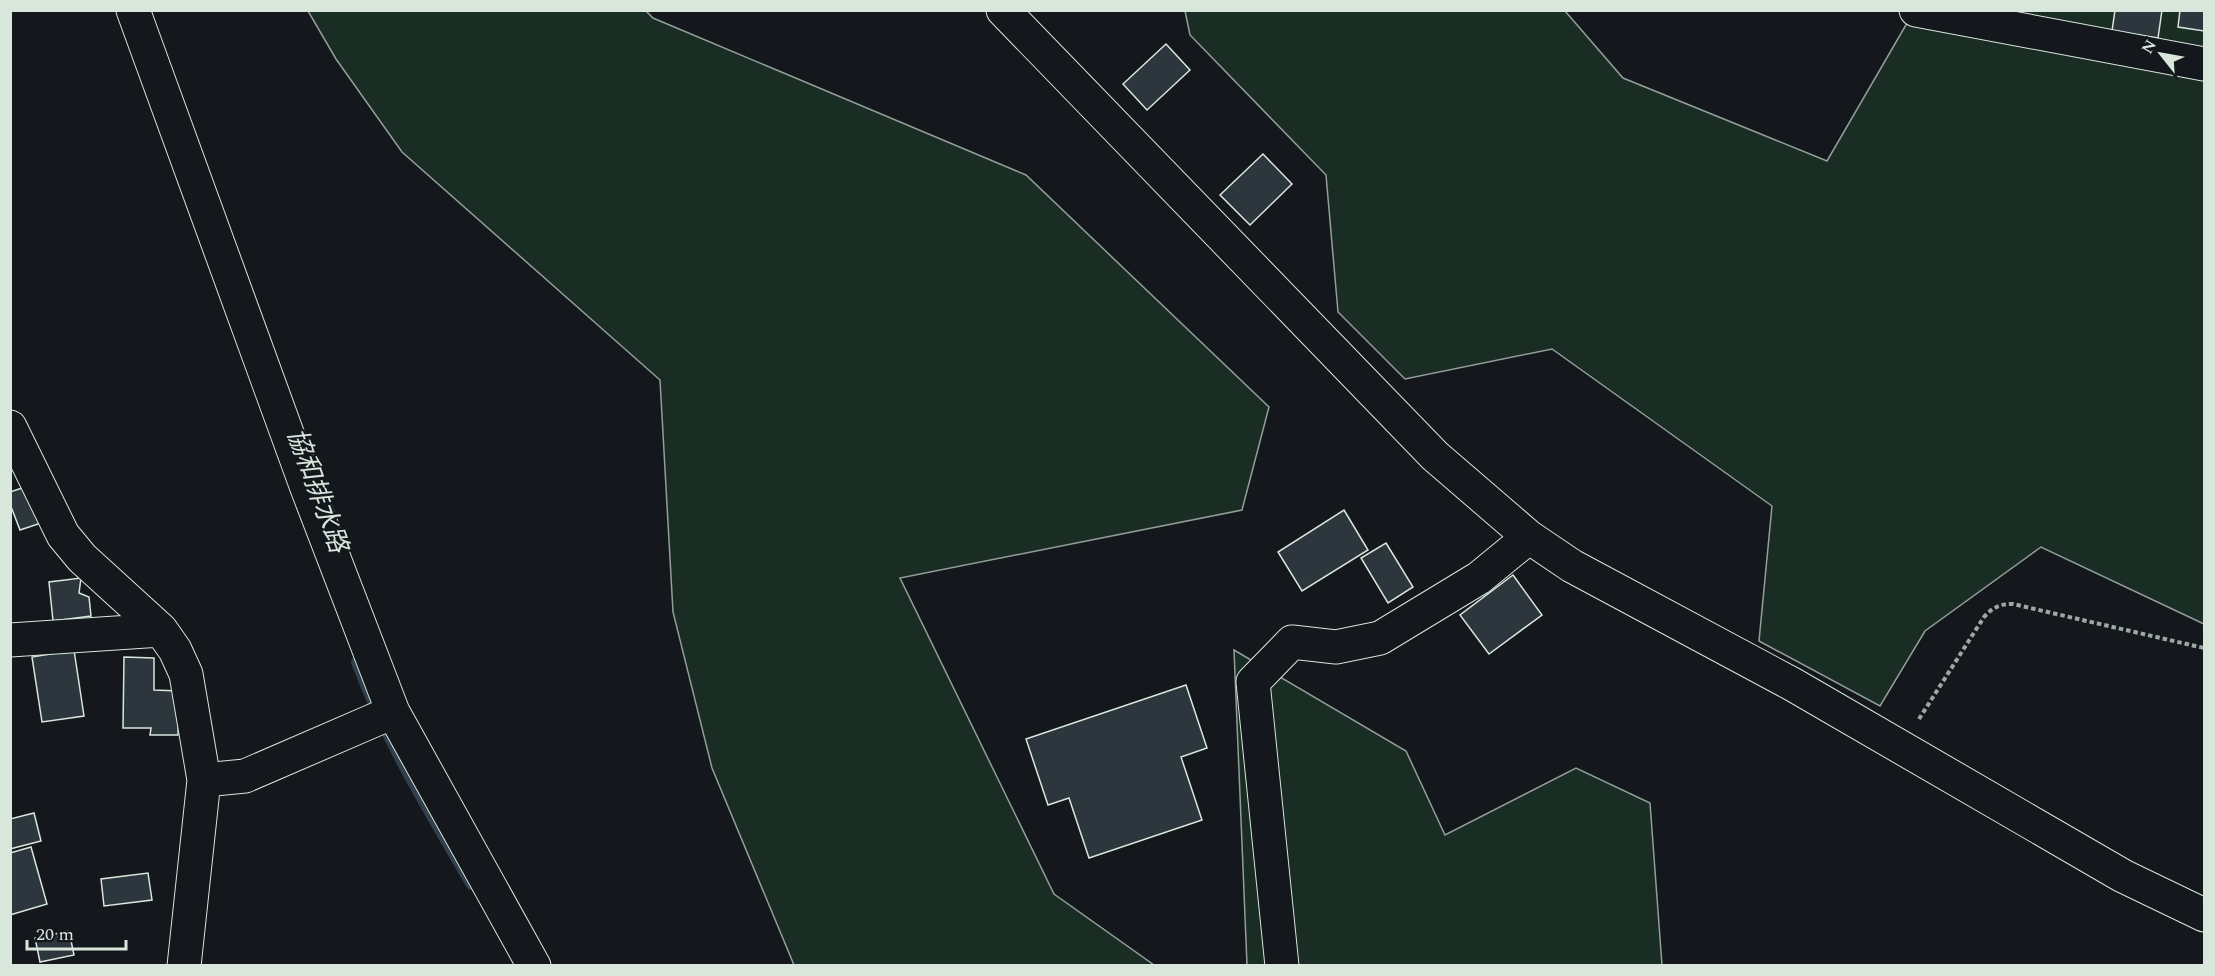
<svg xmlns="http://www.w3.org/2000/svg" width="2215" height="976" font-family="Spectral,'Noto Sans JP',serif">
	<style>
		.green { fill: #1a2d24; stroke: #939e99; stroke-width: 1.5 }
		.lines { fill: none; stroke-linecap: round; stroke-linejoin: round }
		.stream { stroke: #2f3f4d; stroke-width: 10 }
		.building { fill: #2c363c; stroke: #d8e6dc; stroke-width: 1.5 }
		.minor-casing { stroke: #d8e6dc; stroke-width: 35 }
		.path { stroke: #9da8a2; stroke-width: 4; stroke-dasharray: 4.5 3; stroke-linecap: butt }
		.minor { stroke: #14181c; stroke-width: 33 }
		.labels { text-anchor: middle; stroke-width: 4.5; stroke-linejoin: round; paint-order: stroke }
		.water-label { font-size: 26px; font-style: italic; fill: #d8e6dc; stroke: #14181c }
	</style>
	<rect width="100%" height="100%" fill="#14181c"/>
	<path class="green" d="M 308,11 L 646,11 L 653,18 L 1026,175 L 1269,407 L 1242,510 L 900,578 L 1054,894 L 1154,965 L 794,965 L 712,768 L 673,612 L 660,380 L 402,152 L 336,59 Z
		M 1185,11 L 1565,11 L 1623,78 L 1827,161 L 1914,11 L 2204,11 L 2204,624 L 2041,547 L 1925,631 L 1880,706 L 1759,641 L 1772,506 L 1552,349 L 1405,379 L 1338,312 L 1326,175 L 1190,35 Z
		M 1234,650 L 1406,751 L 1445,835 L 1576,768 L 1650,803 L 1662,965 L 1247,965 Z"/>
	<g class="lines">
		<path class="stream" d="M 356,662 C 385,741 429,812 471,885"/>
	</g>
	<path class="building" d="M 2115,10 L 2162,10 L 2158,38 L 2112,31 Z
		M 2180,10 L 2204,10 L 2204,31 L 2178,27 Z
		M 1166,44 L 1190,70 L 1147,110 L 1123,84 Z
		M 1263,154 L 1292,184 L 1250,225 L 1220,195 Z
		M 28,486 L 41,523 L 20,530 L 10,504 L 10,492 Z
		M 1344,510 L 1368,550 L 1302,591 L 1278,552 Z
		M 1386,543 L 1413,587 L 1388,603 L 1361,558 Z
		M 1513,575 L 1542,615 L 1489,654 L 1460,615 Z
		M 81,578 L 79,593 L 89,597 L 91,616 L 53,621 L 49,582 Z
		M 74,650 L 84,716 L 42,722 L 32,657 Z
		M 124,657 L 154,658 L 154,690 L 179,691 L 178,735 L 150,735 L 151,728 L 123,728 Z
		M 1186,685 L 1207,748 L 1181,757 L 1202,820 L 1089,858 L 1069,798 L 1048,805 L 1026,739 Z
		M 34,813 L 41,841 L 10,849 L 10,819 Z
		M 31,847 L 47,904 L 10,915 L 10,853 Z
		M 148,873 L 152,900 L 104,906 L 101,879 Z
		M 69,931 L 74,955 L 40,962 L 35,938 Z"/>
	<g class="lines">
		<defs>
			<path id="minor" d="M 133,10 L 307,488 L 393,712 L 534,966
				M 1003,10 L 1435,456 L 1529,537 L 1572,566 L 1792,684 L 2123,876 L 2204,915
				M 1916,10 L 2204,64
				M 10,427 L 63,535 L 82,558 L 161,630 L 175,650 L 186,674 L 204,780 L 184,966
				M 10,640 L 161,630
				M 204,780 L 245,776 L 393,712
				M 1282,966 L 1253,682 L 1292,642 L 1336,647 L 1380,638 L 1479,578 L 1529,537"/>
		</defs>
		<use href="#minor" class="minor-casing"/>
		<path class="path" d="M 1919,719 L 1984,617 C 1993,607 2000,604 2013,604 L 2204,648"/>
		<use href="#minor" class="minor"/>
	</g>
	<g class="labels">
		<g class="water-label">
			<text transform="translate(318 490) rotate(70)" y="9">協和排水路</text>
		</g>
	</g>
	<rect width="2215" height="976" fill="none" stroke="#d8e6dc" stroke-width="24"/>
	<g transform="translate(2161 54) rotate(301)" stroke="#14181c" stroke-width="4.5" paint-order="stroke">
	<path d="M0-4.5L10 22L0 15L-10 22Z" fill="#d8e6dc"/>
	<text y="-9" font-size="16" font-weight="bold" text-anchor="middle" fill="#d8e6dc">N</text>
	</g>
	<path d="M27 940v9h99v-9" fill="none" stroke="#d8e6dc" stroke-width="3"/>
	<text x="36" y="940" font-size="18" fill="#d8e6dc" stroke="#14181c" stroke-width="4.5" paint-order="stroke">20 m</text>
</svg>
